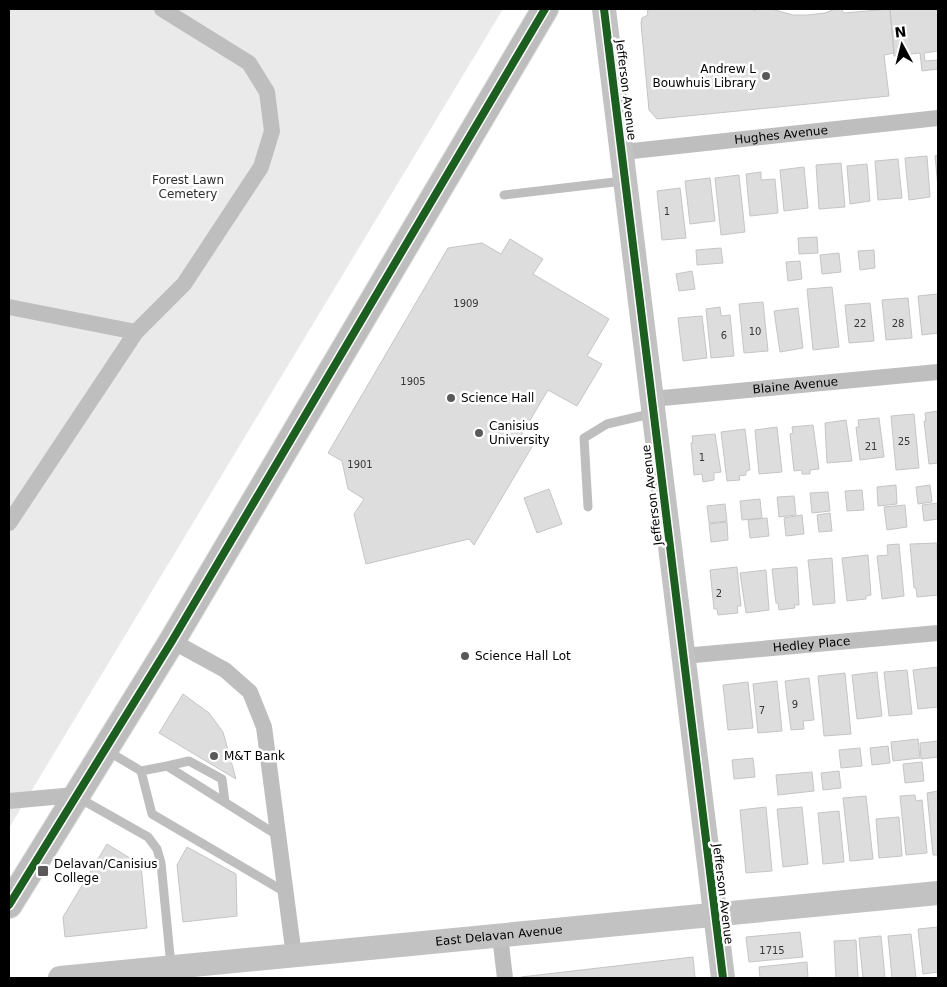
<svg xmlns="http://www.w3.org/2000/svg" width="947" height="987" font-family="'DejaVu Sans',sans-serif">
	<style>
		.green { fill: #eaeaea }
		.building { fill: #ddd; stroke: #c5c5c5 }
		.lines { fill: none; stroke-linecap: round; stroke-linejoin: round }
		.primary-casing { stroke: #dbdbdb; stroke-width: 28 }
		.lane { stroke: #bebebe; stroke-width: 9 }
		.street { stroke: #bebebe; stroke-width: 16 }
		.secondary { stroke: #c2c2c2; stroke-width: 24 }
		.primary { stroke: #bdbdbd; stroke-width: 26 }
		.cycleway-casing { stroke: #fff; stroke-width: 11 }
		.cycleway { stroke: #1b5e20; stroke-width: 8 }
		.poi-dot { fill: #595959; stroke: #fff; stroke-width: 2 }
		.labels { text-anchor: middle; stroke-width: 5; stroke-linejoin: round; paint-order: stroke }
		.number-label { font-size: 10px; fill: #373737 }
		.poi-label { font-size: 12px; fill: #000; stroke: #fff; text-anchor: start }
		.street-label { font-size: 12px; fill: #000; stroke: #fff }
		.park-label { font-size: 12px; fill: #303030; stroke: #fff }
	</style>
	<rect width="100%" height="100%" fill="#fff"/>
	<path class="green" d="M 9,9 L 503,9 L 9,828 Z"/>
	<path class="building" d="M 647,9 L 752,9 L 755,11 L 756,9 L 771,9 L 793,15 L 808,15 L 825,13 L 835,9 L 841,9 L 844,13 L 890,9 L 894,53 L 884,55 L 889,96 L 657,119 L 649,110 L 641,23 L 642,18 L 648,15 Z
		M 890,9 L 938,9 L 938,51 L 924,53 L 925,61 L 938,60 L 938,69 L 922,71 L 920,53 L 894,56 Z
		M 938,155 L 938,187 L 935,156 Z
		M 927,156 L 930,197 L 909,200 L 905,158 Z
		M 898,159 L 902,198 L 878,200 L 875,161 Z
		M 841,163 L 845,207 L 819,209 L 816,165 Z
		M 867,164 L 870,201 L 850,204 L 847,166 Z
		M 804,167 L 808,208 L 784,211 L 780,170 Z
		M 761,172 L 761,180 L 775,179 L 778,213 L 750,216 L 746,174 Z
		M 739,175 L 745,232 L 721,235 L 715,178 Z
		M 710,178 L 715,221 L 690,224 L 685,181 Z
		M 680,188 L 686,238 L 662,240 L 657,191 Z
		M 817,237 L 818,253 L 799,254 L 798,238 Z
		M 510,239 L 543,259 L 533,274 L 609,319 L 587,356 L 602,364 L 577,406 L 548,390 L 520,437 L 533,445 L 474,545 L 469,539 L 366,564 L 354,514 L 364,499 L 348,489 L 342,461 L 328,453 L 448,248 L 482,243 L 501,254 Z
		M 721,248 L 723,263 L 697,265 L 696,250 Z
		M 874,250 L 875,268 L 860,270 L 858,251 Z
		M 839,253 L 841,272 L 822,274 L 820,255 Z
		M 800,261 L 802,279 L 788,281 L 786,262 Z
		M 692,271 L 695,289 L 679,291 L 676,274 Z
		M 832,287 L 839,347 L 813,350 L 807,289 Z
		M 938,294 L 938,333 L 922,335 L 918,296 Z
		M 908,298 L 912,338 L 886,340 L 882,300 Z
		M 763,302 L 768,351 L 744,353 L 739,304 Z
		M 870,303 L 874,341 L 849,343 L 845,305 Z
		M 720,307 L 721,316 L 730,315 L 734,356 L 711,358 L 706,309 Z
		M 798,308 L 803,348 L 780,352 L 774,311 Z
		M 702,316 L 707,358 L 683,361 L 678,318 Z
		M 938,411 L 938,463 L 929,464 L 924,421 L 926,421 L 925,413 Z
		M 914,414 L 919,468 L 896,470 L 891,416 Z
		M 879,418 L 884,457 L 860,460 L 856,427 L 859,427 L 858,420 Z
		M 846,420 L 852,461 L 827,463 L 825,423 Z
		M 813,425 L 819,469 L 810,470 L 810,474 L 802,474 L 802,470 L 794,471 L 790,434 L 793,433 L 792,427 Z
		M 777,427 L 782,472 L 759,474 L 755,430 Z
		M 745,429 L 750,470 L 746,471 L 746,475 L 739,476 L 740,480 L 727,481 L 721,432 Z
		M 715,434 L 721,472 L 714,473 L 714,480 L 703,482 L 702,474 L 694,475 L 691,443 L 693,443 L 692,436 Z
		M 896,485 L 897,504 L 878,506 L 877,487 Z
		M 930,485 L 932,502 L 918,504 L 916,487 Z
		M 549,489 L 562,524 L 537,533 L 524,498 Z
		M 862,490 L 864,510 L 847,511 L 845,491 Z
		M 828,492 L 830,511 L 812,513 L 810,493 Z
		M 794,496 L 796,515 L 779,517 L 777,497 Z
		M 760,499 L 762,518 L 742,520 L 740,501 Z
		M 938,503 L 938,519 L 924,521 L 922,505 Z
		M 725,504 L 727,521 L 709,523 L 707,506 Z
		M 905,505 L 907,527 L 887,530 L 884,507 Z
		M 830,513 L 832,531 L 819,532 L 817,515 Z
		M 802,515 L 804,534 L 786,536 L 784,518 Z
		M 767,518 L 769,536 L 750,538 L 748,520 Z
		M 727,522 L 728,540 L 711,542 L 709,524 Z
		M 937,543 L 938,595 L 917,597 L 916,588 L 914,588 L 910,544 Z
		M 899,544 L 904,596 L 882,599 L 877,556 L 888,555 L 887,545 Z
		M 868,555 L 871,595 L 866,596 L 866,599 L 847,601 L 842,558 Z
		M 832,558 L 835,603 L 813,605 L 808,560 Z
		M 737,567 L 741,606 L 737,606 L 738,613 L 718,615 L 717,609 L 714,609 L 710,570 Z
		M 797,567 L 799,605 L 794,605 L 795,608 L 779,610 L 778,603 L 776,603 L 772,569 Z
		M 766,570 L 769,610 L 746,613 L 740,573 Z
		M 938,667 L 938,707 L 918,709 L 913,670 Z
		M 907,670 L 912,714 L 889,716 L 884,672 Z
		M 877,672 L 882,716 L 857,719 L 852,675 Z
		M 845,673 L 851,734 L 824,736 L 818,676 Z
		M 809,678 L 814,720 L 803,721 L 804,729 L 791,730 L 785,681 Z
		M 777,681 L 782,731 L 758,733 L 753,684 Z
		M 748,682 L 753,728 L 728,730 L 723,685 Z
		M 183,694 L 209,713 L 223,732 L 236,779 L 159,733 Z
		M 918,739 L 920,758 L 893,761 L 891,742 Z
		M 938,741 L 938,757 L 921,759 L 920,743 Z
		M 888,746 L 890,763 L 872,765 L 870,748 Z
		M 860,748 L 862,766 L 841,768 L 839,750 Z
		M 753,758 L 755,777 L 734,779 L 732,760 Z
		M 922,762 L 924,781 L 905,783 L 903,764 Z
		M 839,771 L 841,788 L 823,790 L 821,773 Z
		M 812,772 L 814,791 L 778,795 L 776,775 Z
		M 938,791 L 938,855 L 933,855 L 927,793 Z
		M 915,795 L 916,801 L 922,800 L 927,853 L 906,855 L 900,796 Z
		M 866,796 L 873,859 L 850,861 L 843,798 Z
		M 766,807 L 772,871 L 746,873 L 740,810 Z
		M 802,807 L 808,864 L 783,867 L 777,809 Z
		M 839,811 L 844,862 L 823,864 L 818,813 Z
		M 899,817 L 902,856 L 879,858 L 876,819 Z
		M 107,844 L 141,865 L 147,928 L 65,937 L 63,917 Z
		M 187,847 L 236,874 L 237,916 L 183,922 L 177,865 Z
		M 938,927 L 938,972 L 923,974 L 918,929 Z
		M 800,932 L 803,957 L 749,962 L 746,937 Z
		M 911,934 L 916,978 L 892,978 L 888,936 Z
		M 881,936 L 885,978 L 863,978 L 859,938 Z
		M 856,940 L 858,978 L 836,978 L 834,941 Z
		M 693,957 L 695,978 L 521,978 L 521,977 Z
		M 807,962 L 808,978 L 760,978 L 759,967 Z"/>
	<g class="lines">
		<defs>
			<path id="primary" d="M 9,905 L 172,641 L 545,9"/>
		</defs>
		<use href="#primary" class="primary-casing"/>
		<path class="lane" d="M 504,195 L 623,181
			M 588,507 L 584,438 L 607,424 L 654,413
			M 106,750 L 141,771 L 167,766 L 277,835
			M 167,766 L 189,761 L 222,779 L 225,802
			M 141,771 L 152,814 L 285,892
			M 79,798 L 148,837 L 157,849 L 161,863 L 171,966"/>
		<g class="street">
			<path id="s1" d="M 623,152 L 938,118"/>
			<path d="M 9,307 L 136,332"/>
			<path id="s2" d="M 652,399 L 938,372"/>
			<path d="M 9,523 L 136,332 L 184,284 L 261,167 L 272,131 L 267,92 L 249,63 L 162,9"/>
			<path d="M 172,641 L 225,670 L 250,692 L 264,727 L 294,956"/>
			<path id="s3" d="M 683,656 L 938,633"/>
			<path d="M 9,801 L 75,795"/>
			<path d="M 500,936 L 505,978"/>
		</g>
		<g class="secondary">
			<path d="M 604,9 L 723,978"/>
			<path id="s4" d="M 60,978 L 938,893"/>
		</g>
		<use href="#primary" class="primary"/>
		<defs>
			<path id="cycleway" d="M 604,9 L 723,978
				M 9,905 L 172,641 L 545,9"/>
		</defs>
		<use href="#cycleway" class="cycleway-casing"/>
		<use href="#cycleway" class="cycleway"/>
	</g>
	<g class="poi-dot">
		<circle cx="766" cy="76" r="5"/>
		<circle cx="451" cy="398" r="5"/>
		<circle cx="479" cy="433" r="5"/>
		<circle cx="465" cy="656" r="5"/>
		<circle cx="214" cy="756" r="5"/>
		<rect x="37" y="865" width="12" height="12" rx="2.5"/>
	</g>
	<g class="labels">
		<g class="number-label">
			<text x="667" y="215">1</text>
			<text x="466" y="307">1909</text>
			<text x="860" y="327">22</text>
			<text x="898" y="327">28</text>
			<text x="755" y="335">10</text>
			<text x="724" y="339">6</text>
			<text x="413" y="385">1905</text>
			<text x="904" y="445">25</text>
			<text x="871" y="450">21</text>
			<text x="702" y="461">1</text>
			<text x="360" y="468">1901</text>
			<text x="719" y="597">2</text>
			<text x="795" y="708">9</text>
			<text x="762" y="714">7</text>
			<text x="772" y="954">1715</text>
		</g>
		<g class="poi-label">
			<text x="756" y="73" text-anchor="end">Andrew L<tspan x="756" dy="14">Bouwhuis Library</tspan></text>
			<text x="461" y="402">Science Hall</text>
			<text x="489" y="430">Canisius<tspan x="489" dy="14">University</tspan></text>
			<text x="475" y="660">Science Hall Lot</text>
			<text x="224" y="760">M&amp;T Bank</text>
			<text x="54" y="868">Delavan/Canisius<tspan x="54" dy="14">College</tspan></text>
		</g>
		<g class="street-label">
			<text transform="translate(626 90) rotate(83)" y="4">Jefferson Avenue</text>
			<text dy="4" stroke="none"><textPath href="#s1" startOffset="159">Hughes Avenue</textPath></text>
			<text dy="4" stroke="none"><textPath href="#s2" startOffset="144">Blaine Avenue</textPath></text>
			<text transform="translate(652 495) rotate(-97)" y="4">Jefferson Avenue</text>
			<text dy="4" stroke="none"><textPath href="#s3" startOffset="129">Hedley Place</textPath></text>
			<text transform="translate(723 894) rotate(83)" y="4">Jefferson Avenue</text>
			<text dy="4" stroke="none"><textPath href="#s4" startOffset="441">East Delavan Avenue</textPath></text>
		</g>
		<g class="park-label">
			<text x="188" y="184">Forest Lawn<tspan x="188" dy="14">Cemetery</tspan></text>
		</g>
	</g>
	<rect width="947" height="987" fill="none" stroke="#000000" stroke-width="20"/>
	<g transform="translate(902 45) rotate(353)" stroke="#ffffff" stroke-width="4" paint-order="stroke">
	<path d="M0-4L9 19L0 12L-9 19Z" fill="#000000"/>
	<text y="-8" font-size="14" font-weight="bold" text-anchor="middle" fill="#000000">N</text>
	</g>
</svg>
